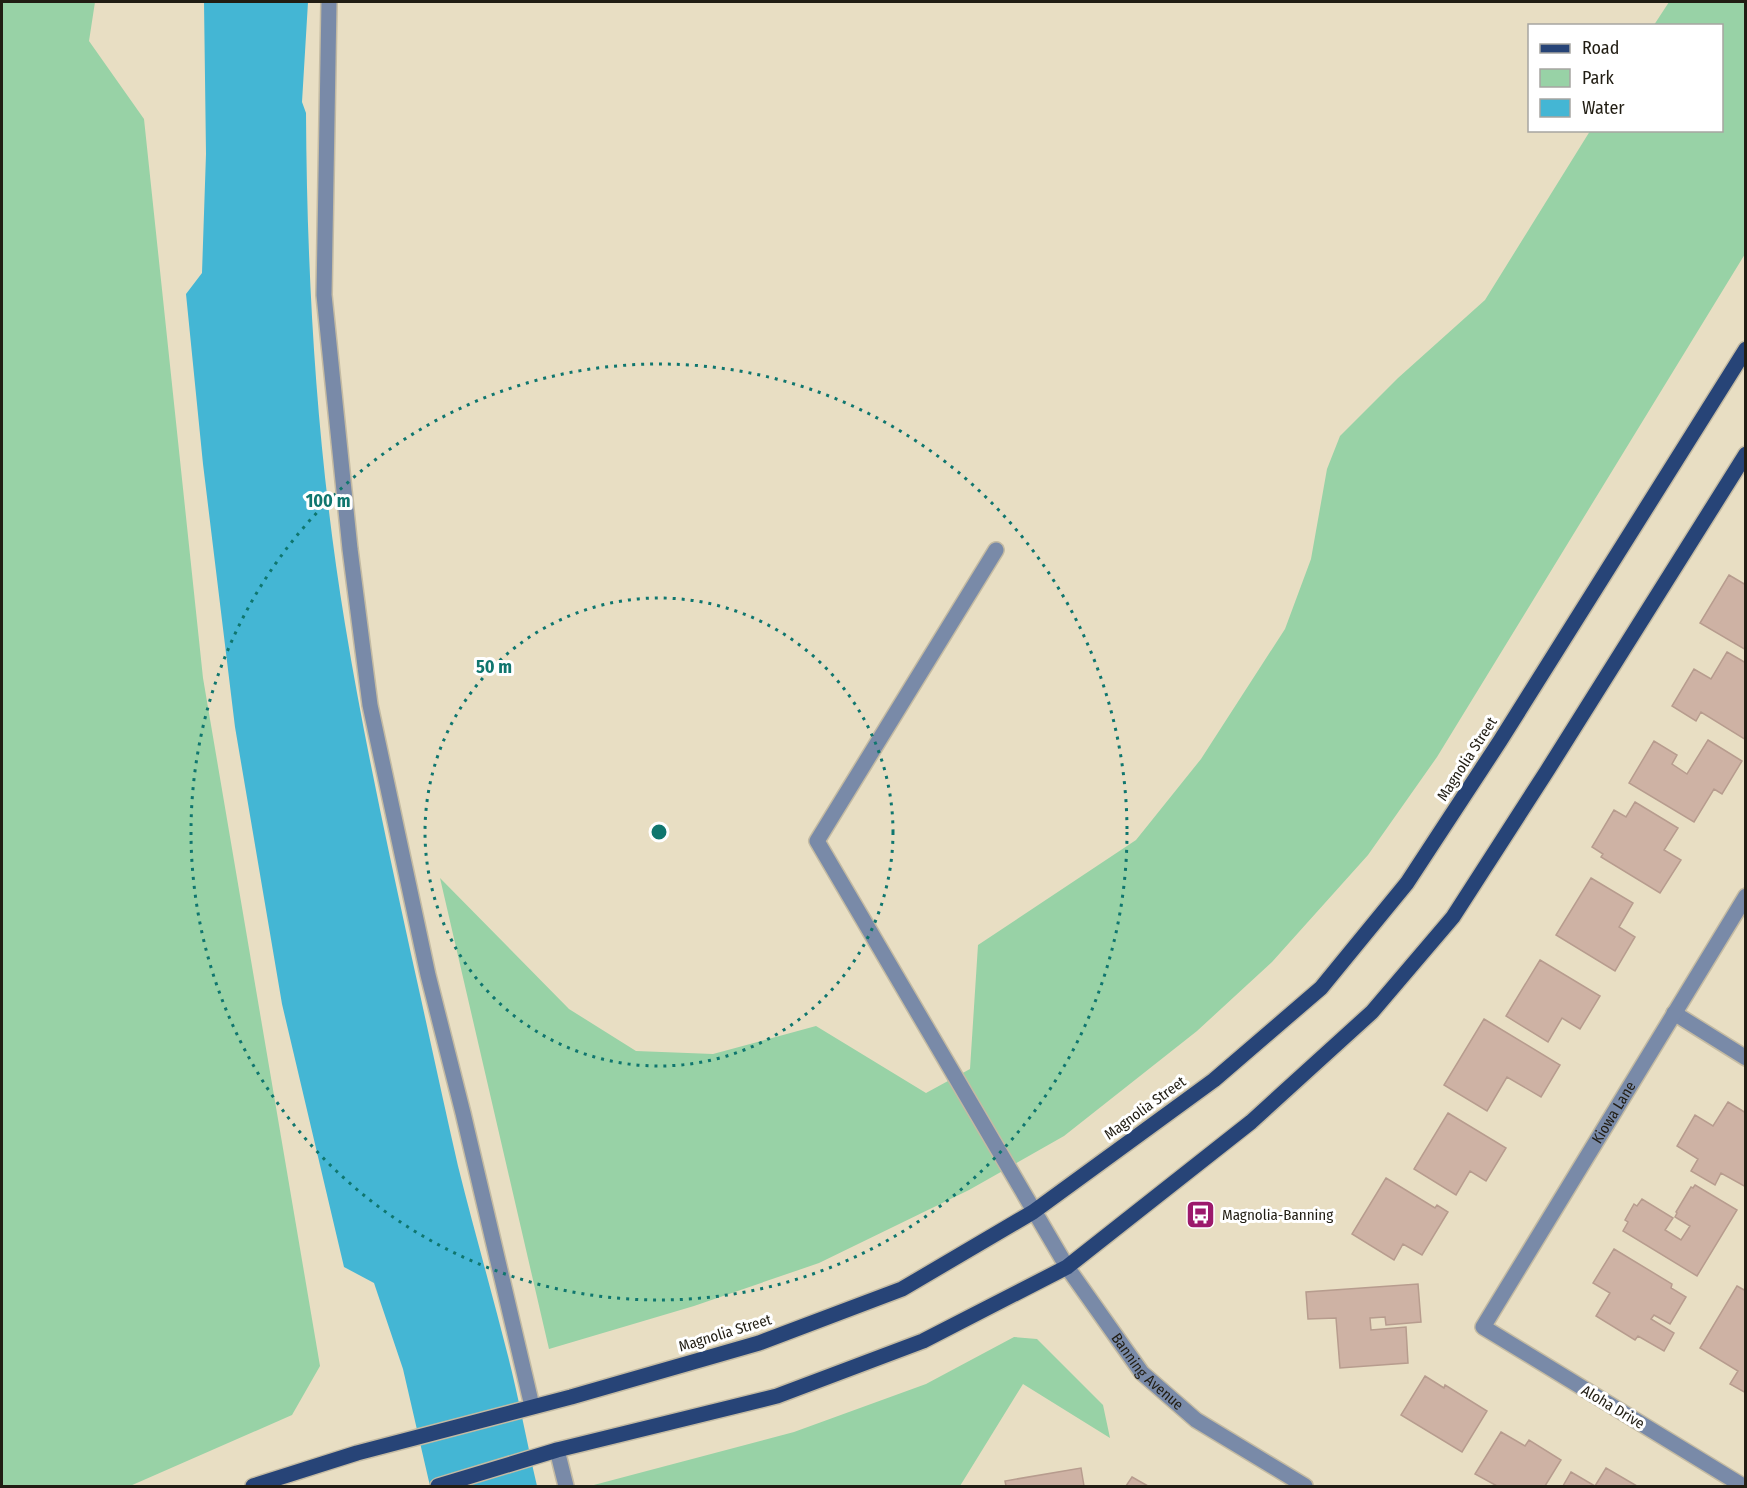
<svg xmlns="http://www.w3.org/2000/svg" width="1747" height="1488" font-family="'Fira Sans Condensed',sans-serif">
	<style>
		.green { fill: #98d2a6 }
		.water { fill: #44b6d4 }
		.building { fill: #ceb2a4; stroke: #b79c8e; stroke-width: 1.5 }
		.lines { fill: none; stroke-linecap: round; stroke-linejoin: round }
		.minor-casing { stroke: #c4bba3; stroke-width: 18 }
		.major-casing { stroke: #c4bba3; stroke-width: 18 }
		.minor { stroke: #798aa8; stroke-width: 15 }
		.major { stroke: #274477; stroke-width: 15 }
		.ring { fill: none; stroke: #0f766e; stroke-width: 3; stroke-dasharray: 3 6 }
		.labels { text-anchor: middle; stroke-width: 6; stroke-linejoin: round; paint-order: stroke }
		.street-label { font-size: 15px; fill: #211d13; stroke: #fff }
		.poi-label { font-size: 15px; fill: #211d13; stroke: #fff; text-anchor: start }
		.centre { fill: #0f766e; stroke: #fff; stroke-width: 3 }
		.ring-label { font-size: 18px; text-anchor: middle; font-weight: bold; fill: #0f766e; stroke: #fff; stroke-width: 6; stroke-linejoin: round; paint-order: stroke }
	</style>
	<rect width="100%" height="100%" fill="#e8dec3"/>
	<path class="green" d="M 2,2 L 95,2 L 89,41 L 144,119 L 203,678 L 320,1366 L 292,1415 L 130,1486 L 2,1486 Z
		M 1669,2 L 1745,2 L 1745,254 L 1437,757 L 1368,855 L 1272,962 L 1197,1031 L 1064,1136 L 969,1190 L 819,1263 L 694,1306 L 549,1349 L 440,878 L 569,1009 L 636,1051 L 713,1054 L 816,1026 L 926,1093 L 970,1069 L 978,945 L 1136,840 L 1201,759 L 1285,629 L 1311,559 L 1327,469 L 1340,436 L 1398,378 L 1485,300 L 1590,131 L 1722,130 L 1722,26 L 1654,25 Z
		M 1014,1337 L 1037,1339 L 1103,1405 L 1110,1438 L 1023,1384 L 960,1486 L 590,1486 L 794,1432 L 926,1384 Z"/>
	<path class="water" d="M 204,2 L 308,2 L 302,102 L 306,113 C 307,285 317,454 345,624 C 363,734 387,844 411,954 C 427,1025 442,1096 458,1166 C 474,1230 492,1293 508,1356 C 519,1399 527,1443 537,1486 L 430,1486 L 403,1369 L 374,1283 L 344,1267 L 282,1004 L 235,727 L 203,464 L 186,294 L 202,273 L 206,154 Z"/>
	<path class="building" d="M 1729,575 L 1746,585 L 1746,650 L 1700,623 Z
		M 1727,652 L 1746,663 L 1746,740 L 1701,712 L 1696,721 L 1672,706 L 1694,669 L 1711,679 Z
		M 1708,740 L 1742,761 L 1722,794 L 1714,789 L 1694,822 L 1629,783 L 1654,741 L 1677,755 L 1672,764 L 1687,774 Z
		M 1635,802 L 1678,828 L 1664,850 L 1681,860 L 1660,893 L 1601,857 L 1603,854 L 1592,847 L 1614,810 L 1626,817 Z
		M 1591,878 L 1633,903 L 1619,927 L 1635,937 L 1615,971 L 1556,935 Z
		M 1540,960 L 1600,996 L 1580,1029 L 1562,1018 L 1548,1042 L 1506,1016 Z
		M 1484,1019 L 1560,1065 L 1541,1097 L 1507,1077 L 1487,1111 L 1444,1085 Z
		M 1728,1102 L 1746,1113 L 1746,1187 L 1721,1173 L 1715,1185 L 1691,1171 L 1698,1159 L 1677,1146 L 1695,1115 L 1713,1126 Z
		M 1448,1113 L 1506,1148 L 1486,1181 L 1470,1171 L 1456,1195 L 1414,1169 Z
		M 1386,1178 L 1435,1208 L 1437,1205 L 1448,1212 L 1422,1255 L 1403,1244 L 1394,1260 L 1352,1234 Z
		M 1695,1185 L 1737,1210 L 1697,1276 L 1623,1231 L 1628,1222 L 1625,1220 L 1634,1204 L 1637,1206 L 1642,1199 L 1673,1218 L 1665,1230 L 1681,1240 L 1690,1226 L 1675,1217 L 1677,1213 L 1676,1212 L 1691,1187 L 1693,1188 Z
		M 1614,1249 L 1672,1284 L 1671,1288 L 1686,1297 L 1670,1324 L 1654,1315 L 1651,1319 L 1674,1333 L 1664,1351 L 1638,1336 L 1635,1340 L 1596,1316 L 1610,1293 L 1593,1283 Z
		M 1418,1284 L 1421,1322 L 1386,1325 L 1385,1317 L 1370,1318 L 1371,1330 L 1406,1327 L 1408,1363 L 1340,1368 L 1336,1318 L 1308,1319 L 1306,1292 Z
		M 1737,1286 L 1746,1291 L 1746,1393 L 1730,1384 L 1738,1371 L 1700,1348 Z
		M 1425,1376 L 1444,1388 L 1445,1385 L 1487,1411 L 1462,1452 L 1401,1415 Z
		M 1501,1432 L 1525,1446 L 1529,1440 L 1561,1460 L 1545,1486 L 1497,1486 L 1475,1474 Z
		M 1081,1468 L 1084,1486 L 1006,1486 L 1005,1481 Z
		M 1606,1468 L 1637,1486 L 1595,1486 Z
		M 1571,1472 L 1595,1486 L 1563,1486 Z
		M 1132,1477 L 1148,1486 L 1126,1486 Z"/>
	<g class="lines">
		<defs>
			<g id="minor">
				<path d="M 329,2 L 324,295 L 350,549 L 370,705 L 428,975 L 463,1113 L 532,1406"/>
				<path id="s1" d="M 996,550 L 817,841 L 1067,1267 L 1142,1373 L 1196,1420 L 1305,1486"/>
				<path d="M 1674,1013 L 1746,1058"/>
				<path d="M 557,1450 L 566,1486"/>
				<path id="s2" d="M 1743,1486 L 1483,1327 L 1746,896"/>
			</g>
			<path id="major" d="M 253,1486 L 357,1453 L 571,1397 L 759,1343 L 902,1289 L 1033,1212 L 1214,1080 L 1321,988 L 1407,883 L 1500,741 L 1746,349
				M 438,1486 L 557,1450 L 777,1396 L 923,1341 L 1067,1267 L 1251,1122 L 1372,1012 L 1453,917 L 1547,771 L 1746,454"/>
		</defs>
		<use href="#minor" class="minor-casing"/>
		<use href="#major" class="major-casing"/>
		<use href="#minor" class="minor"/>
		<use href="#major" class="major"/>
	</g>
	<g class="ring">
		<circle cx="659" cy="832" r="234"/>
		<circle cx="659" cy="832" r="468"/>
	</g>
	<defs>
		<symbol id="bus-square" viewBox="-11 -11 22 22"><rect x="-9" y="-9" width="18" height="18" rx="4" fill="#9c196c" stroke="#fff"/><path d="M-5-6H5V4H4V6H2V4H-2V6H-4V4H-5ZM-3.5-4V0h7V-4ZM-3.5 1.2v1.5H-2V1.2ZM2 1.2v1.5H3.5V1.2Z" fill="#fff"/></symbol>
	</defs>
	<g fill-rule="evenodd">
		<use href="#bus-square" x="1184" y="1198" width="33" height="33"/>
	</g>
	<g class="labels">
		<g class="street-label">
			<text transform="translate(1467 759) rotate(-57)" y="5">Magnolia Street</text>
			<text transform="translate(1145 1108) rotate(-36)" y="5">Magnolia Street</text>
			<text dy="5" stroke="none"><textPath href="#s2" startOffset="556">Kiowa Lane</textPath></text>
			<text transform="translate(725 1333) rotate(-17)" y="5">Magnolia Street</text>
			<text dy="5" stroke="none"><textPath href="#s1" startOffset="968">Banning Avenue</textPath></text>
			<text transform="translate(1613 1407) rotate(31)" y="5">Aloha Drive</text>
		</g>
		<g class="poi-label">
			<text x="1222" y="1220">Magnolia-Banning</text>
		</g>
	</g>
	<circle cx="659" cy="832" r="9" class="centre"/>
	<g class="ring-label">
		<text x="328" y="507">100 m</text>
		<text x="494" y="673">50 m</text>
	</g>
	<rect width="1747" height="1488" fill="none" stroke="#211d13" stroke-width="6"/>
	<rect x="1528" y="24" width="195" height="108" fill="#ffffff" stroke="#a6a5a1" stroke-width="1.5"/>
	<rect x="1540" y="44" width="30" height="9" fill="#274477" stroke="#a6a5a1" stroke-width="1.5"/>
	<text x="1582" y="54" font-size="18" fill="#211d13">Road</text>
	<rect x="1540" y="69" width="30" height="18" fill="#98d2a6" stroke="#a6a5a1" stroke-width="1.5"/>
	<text x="1582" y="84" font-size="18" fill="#211d13">Park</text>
	<rect x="1540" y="99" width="30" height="18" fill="#44b6d4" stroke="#a6a5a1" stroke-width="1.5"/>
	<text x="1582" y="114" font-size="18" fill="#211d13">Water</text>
</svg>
